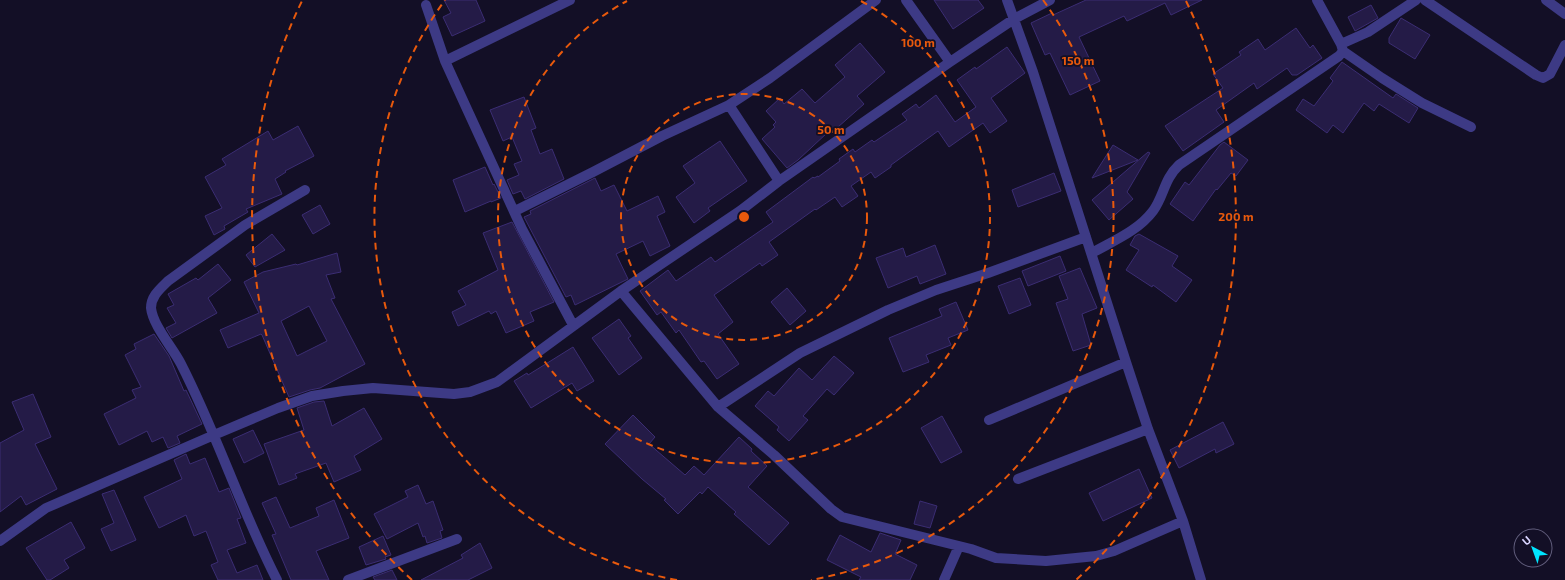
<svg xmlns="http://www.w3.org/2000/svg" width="1565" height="580" font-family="'Exo 2',sans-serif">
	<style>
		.building { fill: #241b47; stroke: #3b2d73; fill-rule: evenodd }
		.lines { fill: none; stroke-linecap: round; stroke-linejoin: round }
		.minor { stroke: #3d3a85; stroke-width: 10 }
		.ring { fill: none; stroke: #e8590c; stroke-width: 2; stroke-dasharray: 7 5 }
		.centre { fill: #e8590c; stroke: #130f26; stroke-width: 2 }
		.ring-label { font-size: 12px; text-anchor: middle; font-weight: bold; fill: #e8590c; stroke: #130f26; stroke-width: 3.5; stroke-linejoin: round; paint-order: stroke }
	</style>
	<rect width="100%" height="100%" fill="#130f26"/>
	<path class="building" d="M 444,0 L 476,0 L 485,21 L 452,36 L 443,17 L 451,13 Z
		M 934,0 L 978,0 L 984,8 L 953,29 Z
		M 1086,0 L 1202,0 L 1171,15 L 1165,3 L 1127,21 L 1124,16 L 1079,37 L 1100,81 L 1070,95 L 1050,53 L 1045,55 L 1031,23 L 1052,13 L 1053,15 Z
		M 1371,5 L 1378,18 L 1355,31 L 1348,17 Z
		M 1401,18 L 1430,35 L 1415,59 L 1389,43 L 1389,38 Z
		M 1296,28 L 1310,48 L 1313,45 L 1322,58 L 1297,75 L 1292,75 L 1287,68 L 1257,89 L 1254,83 L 1216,110 L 1224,122 L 1183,151 L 1165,126 L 1223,88 L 1213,74 L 1241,55 L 1239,52 L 1258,39 L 1265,50 Z
		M 860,43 L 885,72 L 857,96 L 864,104 L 829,135 L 827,133 L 798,160 L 787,168 L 762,139 L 775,127 L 773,125 L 776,122 L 766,111 L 780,98 L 784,104 L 802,89 L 815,103 L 845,77 L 835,65 Z
		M 1007,47 L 1025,73 L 991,98 L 1007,121 L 990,133 L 983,123 L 949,147 L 938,131 L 891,165 L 891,167 L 875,178 L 871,172 L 851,186 L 858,196 L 842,207 L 835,197 L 816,210 L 815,209 L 769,242 L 778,255 L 762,266 L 760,263 L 714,295 L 733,322 L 718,334 L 739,364 L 717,379 L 704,361 L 701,362 L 679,330 L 676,333 L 661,312 L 657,315 L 640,291 L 668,270 L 676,281 L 711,257 L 715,262 L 773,222 L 766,212 L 813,177 L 814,178 L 818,176 L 818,177 L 840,161 L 839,159 L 853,149 L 855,152 L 872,140 L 874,142 L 907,120 L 902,114 L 916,104 L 919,108 L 936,95 L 955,122 L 976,107 L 957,80 L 975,67 L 976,69 Z
		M 1342,62 L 1393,98 L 1396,94 L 1418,108 L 1409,123 L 1379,104 L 1374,111 L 1364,103 L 1343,133 L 1333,125 L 1327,133 L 1296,110 L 1303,99 L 1314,106 L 1333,81 L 1330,78 Z
		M 524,97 L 536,128 L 531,130 L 540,154 L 552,149 L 564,179 L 525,199 L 521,191 L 513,194 L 507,180 L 519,175 L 514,164 L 522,161 L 512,137 L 503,141 L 490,110 Z
		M 298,126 L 314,156 L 285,171 L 286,172 L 275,179 L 282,194 L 246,209 L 248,212 L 224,226 L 225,229 L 214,235 L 205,216 L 222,208 L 205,177 L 226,165 L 222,159 L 268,131 L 273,140 Z
		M 720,141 L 747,181 L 708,208 L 710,211 L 694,223 L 676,197 L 695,183 L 683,166 Z
		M 1224,142 L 1248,160 L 1236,176 L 1231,173 L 1217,190 L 1216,189 L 1193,221 L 1170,204 L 1185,182 L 1189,185 L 1220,145 Z
		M 1113,145 L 1138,160 L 1092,178 Z
		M 1148,152 L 1150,153 L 1127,192 L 1133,199 L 1109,220 L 1092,200 Z
		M 485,167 L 493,185 L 494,184 L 501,198 L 491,202 L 491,201 L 465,212 L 453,180 Z
		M 1054,173 L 1061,191 L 1018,207 L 1012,190 Z
		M 595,178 L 601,191 L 614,185 L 627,211 L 658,196 L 665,212 L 657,216 L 670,246 L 650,256 L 643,241 L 616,254 L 628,279 L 575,305 L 571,295 L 566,297 L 524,217 L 531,214 L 530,211 Z
		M 320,205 L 330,224 L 313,234 L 302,215 Z
		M 512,222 L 554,302 L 530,312 L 534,321 L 506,333 L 496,311 L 491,314 L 489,311 L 458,326 L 452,312 L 466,305 L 458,291 L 498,270 L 483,233 Z
		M 272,234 L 285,250 L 255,267 L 246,255 Z
		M 1139,234 L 1178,256 L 1172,266 L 1192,280 L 1176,302 L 1153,285 L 1152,287 L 1126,270 L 1139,250 L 1130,245 L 1135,236 Z
		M 935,245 L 946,274 L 920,284 L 917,276 L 888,288 L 876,258 L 903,248 L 906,257 Z
		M 337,253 L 341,272 L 326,275 L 335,298 L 331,299 L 365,364 L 320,388 L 310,390 L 289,397 L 262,335 L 261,334 L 228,348 L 220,330 L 259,313 L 244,282 L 263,272 L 296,264 L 297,265 ZM 309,306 L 327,341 L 297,356 L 281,321 Z
		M 1060,256 L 1066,271 L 1028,286 L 1022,271 Z
		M 218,264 L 231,280 L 208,298 L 217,313 L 172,338 L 166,328 L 176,323 L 167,308 L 174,305 L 168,294 L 196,278 L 198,280 Z
		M 1080,268 L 1097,308 L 1082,314 L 1091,345 L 1073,351 L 1056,303 L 1068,299 L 1059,276 Z
		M 1020,278 L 1031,305 L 1009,314 L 998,286 Z
		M 787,288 L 806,311 L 790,325 L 771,302 Z
		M 956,302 L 968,330 L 948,338 L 951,345 L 926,355 L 929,362 L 903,372 L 889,338 L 942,316 L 939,309 Z
		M 619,319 L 631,336 L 628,338 L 642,358 L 619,375 L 592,338 Z
		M 154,334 L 169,356 L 184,391 L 186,390 L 202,424 L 177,436 L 180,443 L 168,448 L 163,437 L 152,442 L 147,431 L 119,445 L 104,414 L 136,398 L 132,390 L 141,387 L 125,355 L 136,349 L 134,344 Z
		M 573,347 L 594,381 L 577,391 L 572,383 L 531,408 L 514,381 L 527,373 L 528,375 Z
		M 834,356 L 854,373 L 834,395 L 827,389 L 803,416 L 808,420 L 789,441 L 777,430 L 779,427 L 755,406 L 768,391 L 774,396 L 799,368 L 812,380 Z
		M 33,394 L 51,437 L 35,444 L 57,489 L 26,505 L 21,496 L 0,512 L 0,443 L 24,430 L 12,402 Z
		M 324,401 L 332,426 L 364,408 L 382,439 L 354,456 L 361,470 L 334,482 L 326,463 L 295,474 L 297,478 L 279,485 L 264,444 L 304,430 L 297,408 L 314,402 Z
		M 633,415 L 655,437 L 649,444 L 685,475 L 694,466 L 704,475 L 739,437 L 752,449 L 751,451 L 767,466 L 748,487 L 789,523 L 769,545 L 734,514 L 736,512 L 708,487 L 702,494 L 700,492 L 678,514 L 664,500 L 666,499 L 642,479 L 605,444 Z
		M 942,416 L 962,452 L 941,463 L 921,428 Z
		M 1223,422 L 1234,444 L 1216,453 L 1215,449 L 1179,468 L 1170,450 Z
		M 253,430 L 264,453 L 244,463 L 233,439 Z
		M 186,454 L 190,464 L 205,458 L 219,492 L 229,488 L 241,518 L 237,519 L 246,543 L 227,550 L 237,573 L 257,565 L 263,580 L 218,580 L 211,565 L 218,562 L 206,531 L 194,536 L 186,515 L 159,528 L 144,497 L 182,479 L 174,460 Z
		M 1139,469 L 1152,498 L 1103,521 L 1089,493 Z
		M 418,485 L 426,504 L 433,501 L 443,530 L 440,531 L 442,538 L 427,543 L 425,536 L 423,537 L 418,523 L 387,539 L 374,514 L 408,497 L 405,491 Z
		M 114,490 L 136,540 L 111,551 L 101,529 L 114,523 L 102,494 Z
		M 276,497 L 290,528 L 319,516 L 316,508 L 334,500 L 349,538 L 316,551 L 329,580 L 291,580 L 272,535 L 276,534 L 262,503 Z
		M 920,501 L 937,506 L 930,528 L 914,524 Z
		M 71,522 L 85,548 L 64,560 L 69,568 L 50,580 L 47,580 L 26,548 Z
		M 880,533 L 901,540 L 895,554 L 917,565 L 910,580 L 859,580 L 861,577 L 827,560 L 840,535 L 871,552 Z
		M 383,536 L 391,555 L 385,557 L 386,559 L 366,565 L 359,547 Z
		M 480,543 L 492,568 L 468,580 L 421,580 L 463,558 L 461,555 Z
		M 392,570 L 397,580 L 375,580 L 373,577 Z"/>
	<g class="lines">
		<path class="minor" d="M 906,0 L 950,62
			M 1007,0 L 1033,72 L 1126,362 L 1148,429 L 1183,521 L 1201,580
			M 1317,0 L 1341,44 L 1343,51 L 1382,78 L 1422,103 L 1471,127
			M 1425,0 L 1536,75 L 1543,78 L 1550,74 L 1565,45
			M 1546,0 L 1565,14
			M 426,5 L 445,61 L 466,107 L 522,229 L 573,325
			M 1341,44 L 1368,32 L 1416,0
			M 445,61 L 570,0
			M 729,105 L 779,181
			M 515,211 L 593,172 L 662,136 L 729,105 L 770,78 L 876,0
			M 1092,253 C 1113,241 1138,231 1153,211 C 1164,196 1164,179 1179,165 L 1339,56 L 1343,51
			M 621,291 L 718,407 L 774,455 L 831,509 L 842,517 L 971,549 L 996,558 L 1046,561 L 1096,556 L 1114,551 L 1183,521
			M 718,407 L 800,353 L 888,310 L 936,290 L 988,273 L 1086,237
			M 989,420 L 1126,362
			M 1018,479 L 1148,429
			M 0,541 L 46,508 L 214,435 L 278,408 L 312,396 L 343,391 L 373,388 L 454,394 L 470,392 L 497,382 L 621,291 L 740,211 L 779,181 L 950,62 L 1014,19 L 1050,0
			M 277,580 C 241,510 217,434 181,364 C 173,348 153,326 151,308 C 151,296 160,289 168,281 L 245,225 L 305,190
			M 348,580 L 457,539
			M 944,580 L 959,546"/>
	</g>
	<g class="ring">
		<circle cx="744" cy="217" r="123"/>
		<path d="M861 1A246 246 0 1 1 627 1"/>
		<path d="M677 580A369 369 0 0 1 445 0M1043 0A369 369 0 0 1 811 580"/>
		<path d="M412 580A492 492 0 0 1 302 1M1186 1A492 492 0 0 1 1076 580"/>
	</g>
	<circle cx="744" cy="217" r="6" class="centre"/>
	<g class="ring-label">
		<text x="918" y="47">100 m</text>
		<text x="1078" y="65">150 m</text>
		<text x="831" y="134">50 m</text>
		<text x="1236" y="221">200 m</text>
	</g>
	<g transform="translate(1533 548) rotate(319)"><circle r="19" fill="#130f26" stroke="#625e7d"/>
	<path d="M0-3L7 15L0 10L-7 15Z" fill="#00e5ff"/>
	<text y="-6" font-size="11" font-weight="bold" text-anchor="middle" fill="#d9d4ff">U</text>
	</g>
</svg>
